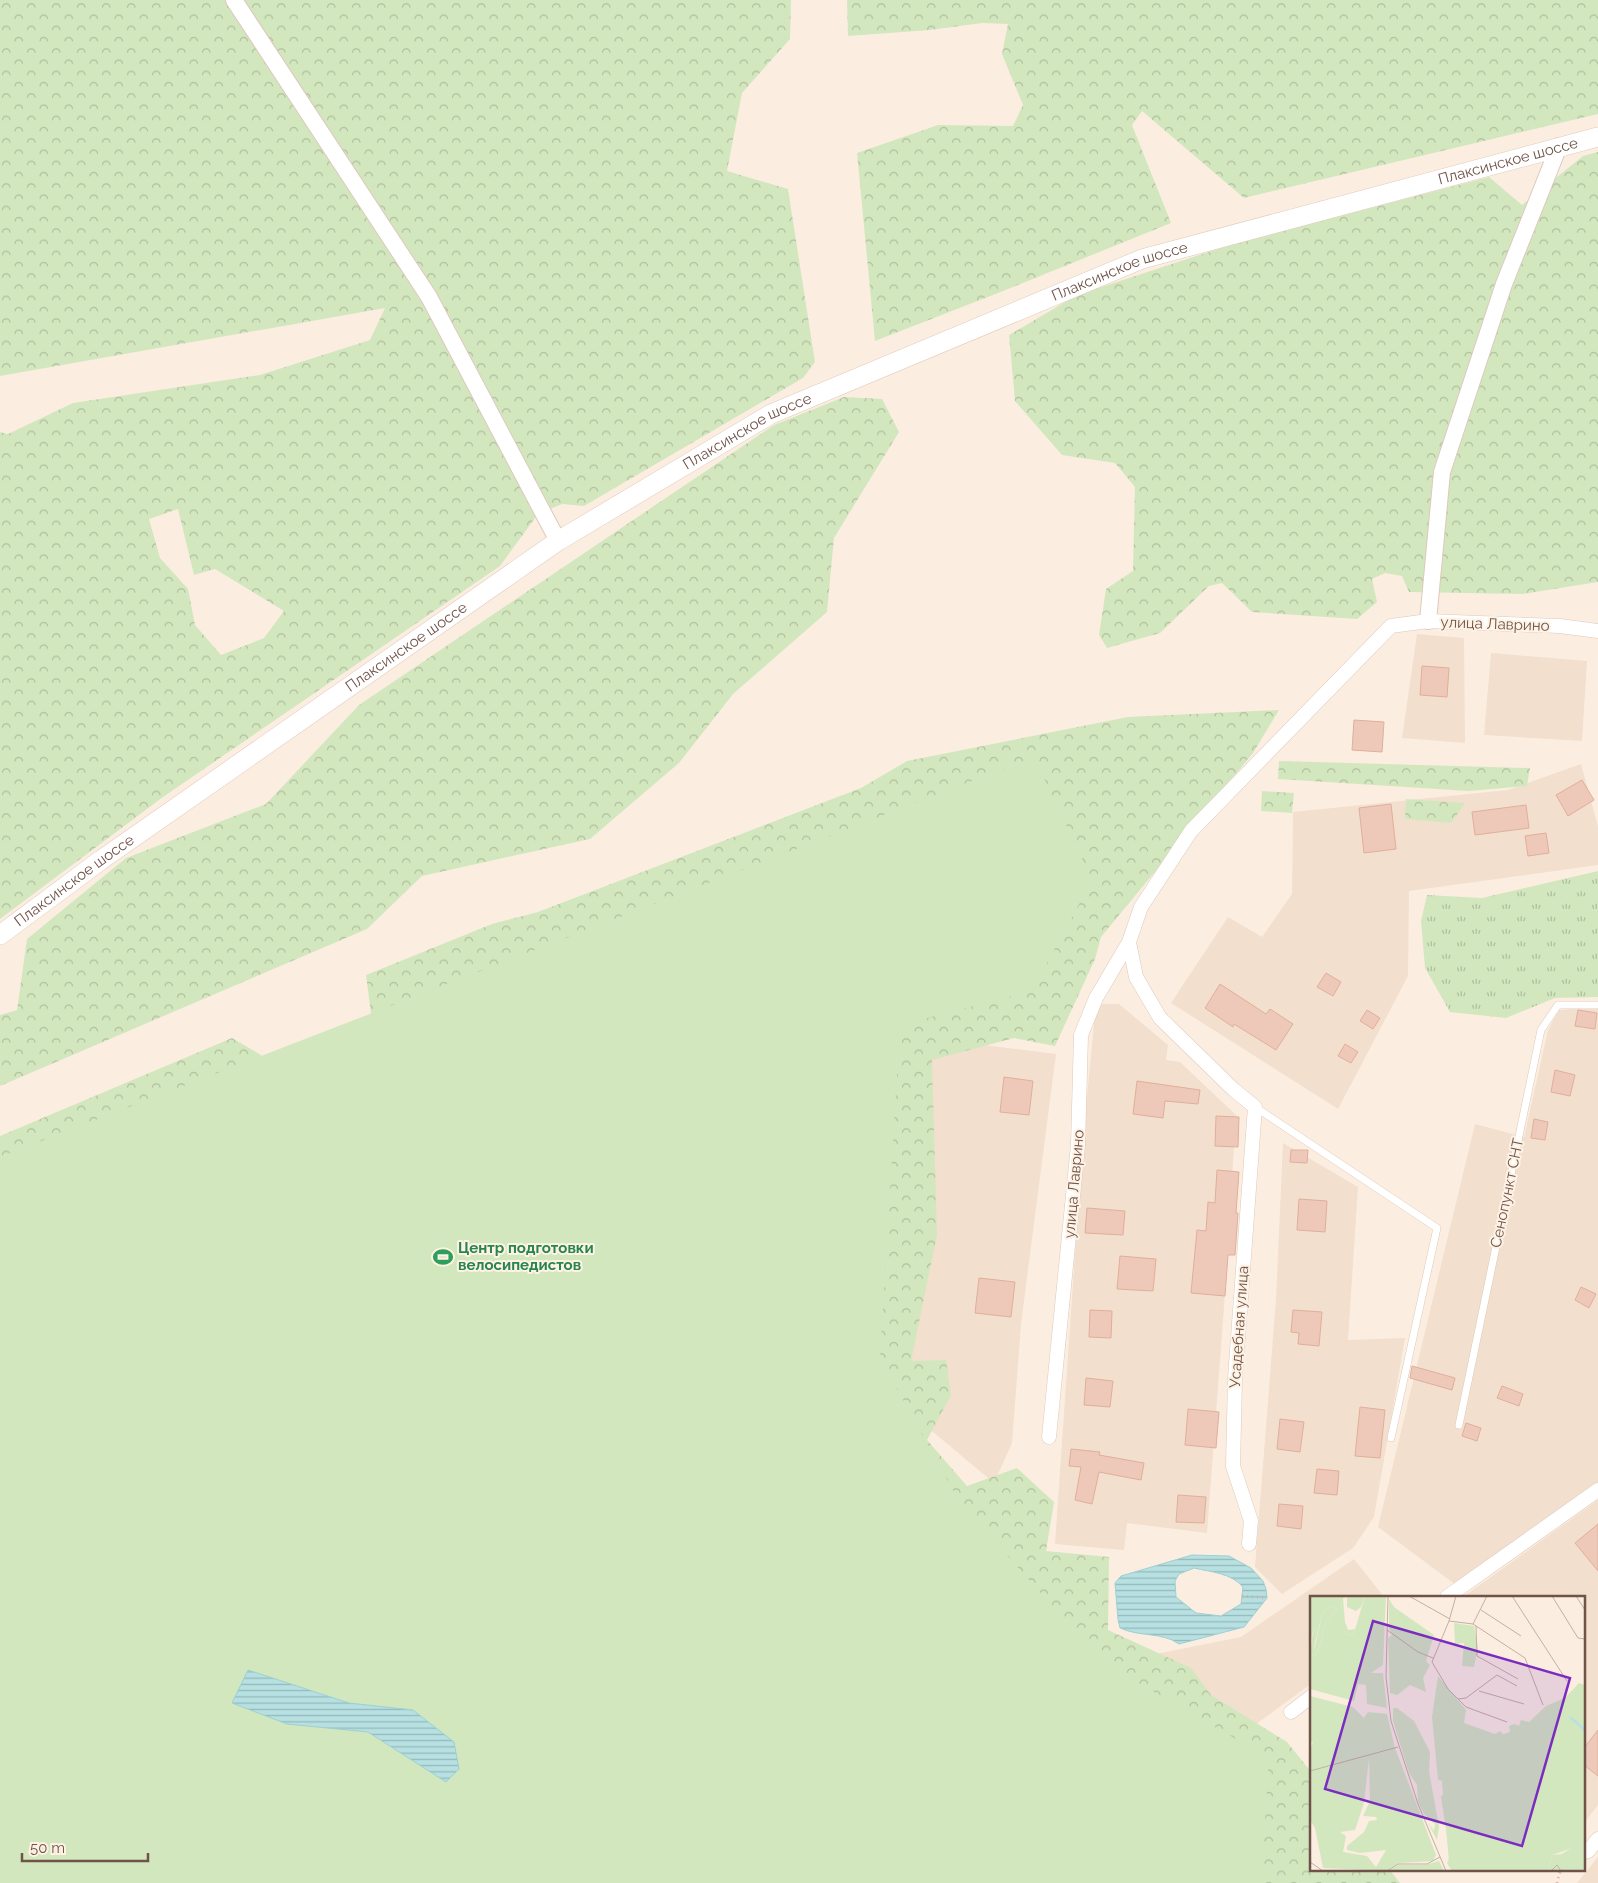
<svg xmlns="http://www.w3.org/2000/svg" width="1598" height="1883" font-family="Raleway,sans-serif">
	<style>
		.residential { fill: #f2dfce }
		.grass { fill: url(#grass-tufts) }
		.forest { fill: url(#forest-crowns); fill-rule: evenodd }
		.garden { fill: #d3e7bf }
		.water { fill: url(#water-rules); stroke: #9dd0d3; fill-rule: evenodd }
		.building { fill: #eec9b9; stroke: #e0af9a }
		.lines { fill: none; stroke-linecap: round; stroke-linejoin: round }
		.service-casing { stroke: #dec9bc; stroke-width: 8 }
		.minor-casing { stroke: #dec9bc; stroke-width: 15 }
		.tertiary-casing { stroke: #dec9bc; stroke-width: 18 }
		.secondary-casing { stroke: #e2cabb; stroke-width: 20 }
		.path { stroke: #d2ad9d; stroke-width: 3; stroke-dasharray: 1 4; stroke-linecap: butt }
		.service { stroke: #fff; stroke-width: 7 }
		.minor { stroke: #fff; stroke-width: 14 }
		.tertiary { stroke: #fff; stroke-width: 16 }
		.secondary { stroke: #fff; stroke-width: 19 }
		.labels { text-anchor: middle; stroke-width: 4; stroke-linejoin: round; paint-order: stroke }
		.street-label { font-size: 15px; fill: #6f5349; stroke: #fef2e5 }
		.leisure-label { font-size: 15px; font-weight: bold; fill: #27864d; stroke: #fef2e5; text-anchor: start }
		.inset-river { fill: none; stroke: #b6e0e2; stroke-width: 2.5 }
		.inset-road { fill: none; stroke: #c3b0a4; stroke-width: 1 }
		.view { fill: #7b2cbf; fill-opacity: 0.15; stroke: #7b2cbf; stroke-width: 2.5 }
		.inset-edge { fill: none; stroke: #6f5349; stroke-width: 2.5 }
	</style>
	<defs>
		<pattern id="grass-tufts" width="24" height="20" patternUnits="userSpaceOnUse" patternTransform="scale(1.25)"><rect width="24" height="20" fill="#d3e7bf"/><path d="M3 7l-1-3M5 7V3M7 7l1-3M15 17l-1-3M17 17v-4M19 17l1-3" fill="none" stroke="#afbe9d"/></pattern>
		<pattern id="forest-crowns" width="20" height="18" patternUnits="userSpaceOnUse" patternTransform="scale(1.25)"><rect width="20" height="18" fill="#d3e7bf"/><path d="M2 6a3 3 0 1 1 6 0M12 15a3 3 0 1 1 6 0" fill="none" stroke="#afbe9d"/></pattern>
		<pattern id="water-rules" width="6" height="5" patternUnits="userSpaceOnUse" patternTransform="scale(1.25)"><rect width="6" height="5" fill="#b6e0e2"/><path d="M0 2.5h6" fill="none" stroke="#98b8b9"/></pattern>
	</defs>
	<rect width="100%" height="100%" fill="#fbeee0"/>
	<path class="residential" d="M 1417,634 L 1464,638 L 1465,743 L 1402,738 Z
		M 1491,653 L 1587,661 L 1582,741 L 1484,735 Z
		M 1581,764 L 1598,826 L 1598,865 L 1409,891 L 1408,976 L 1338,1109 L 1171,1003 L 1228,917 L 1262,937 L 1292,894 L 1293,812 L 1508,790 Z
		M 1096,1004 L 1119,1004 L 1168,1045 L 1166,1060 L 1180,1062 L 1236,1115 L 1224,1307 L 1207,1533 L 1127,1523 L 1124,1550 L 1055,1544 L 1083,1138 Z
		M 1598,1007 L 1598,1484 L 1456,1585 L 1378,1527 L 1475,1124 L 1524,1137 L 1548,1030 L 1559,1010 Z
		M 927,1038 L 1056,1054 L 1021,1324 L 1012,1443 L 994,1483 L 914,1416 L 907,1383 Z
		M 1283,1143 L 1358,1187 L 1348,1340 L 1405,1338 L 1374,1517 L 1353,1548 L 1282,1594 L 1255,1567 L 1276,1299 Z
		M 1598,1500 L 1598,1805 L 1584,1823 L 1584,1597 L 1463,1597 Z
		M 1354,1559 L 1384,1597 L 1312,1597 L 1312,1683 L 1255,1725 L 1151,1655 L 1241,1637 Z
		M 1598,1857 L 1598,1883 L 1577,1883 Z"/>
	<path class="grass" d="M 1598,871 L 1598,997 L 1555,998 L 1506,1018 L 1450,1012 L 1425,968 L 1421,921 L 1427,895 L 1482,898 Z"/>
	<path class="forest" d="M 0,0 L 791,0 L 790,39 L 742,93 L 727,171 L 788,189 L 815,362 L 803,378 L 584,506 L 562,504 L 538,514 L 500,566 L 163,797 L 0,919 L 0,432 L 8,434 L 73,403 L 260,375 L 370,340 L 385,308 L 0,376 ZM 178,509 L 194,575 L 215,569 L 284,611 L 264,638 L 221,655 L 195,625 L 188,589 L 160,558 L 149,519 Z
		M 847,0 L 1598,0 L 1598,114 L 1244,198 L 1142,111 L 1132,125 L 1171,223 L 998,293 L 875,341 L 857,153 L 938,125 L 1013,126 L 1023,105 L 1002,54 L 1008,24 L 982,23 L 930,30 L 848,36 Z
		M 1598,152 L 1598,582 L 1523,594 L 1409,592 L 1402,576 L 1385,573 L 1372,579 L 1377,602 L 1357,619 L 1252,612 L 1222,583 L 1209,586 L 1160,633 L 1107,648 L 1099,635 L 1106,589 L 1133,571 L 1135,487 L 1115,463 L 1062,455 L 1015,401 L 1009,335 L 1077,295 L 1233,244 L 1489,177 L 1522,205 L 1583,156 Z
		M 844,397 L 882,399 L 899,432 L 834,538 L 827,612 L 733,694 L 679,763 L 590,839 L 422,876 L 367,929 L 0,1086 L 0,1015 L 17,1010 L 27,939 L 126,858 L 266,804 L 359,705 L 774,425 Z
		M 1279,710 L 1253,753 L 1101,937 L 1095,959 L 1055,1046 L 1014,1038 L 932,1060 L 937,1235 L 911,1361 L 946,1360 L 951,1395 L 927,1440 L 967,1486 L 1017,1468 L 1054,1502 L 1046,1551 L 1109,1557 L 1108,1630 L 1191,1668 L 1211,1695 L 1287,1742 L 1312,1773 L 1312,1869 L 1389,1869 L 1400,1883 L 1213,1883 L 0,1243 L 0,1136 L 232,1038 L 261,1055 L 279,1105 L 372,1021 L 366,975 L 492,924 L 538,912 L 861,788 L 907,761 L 1128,717 Z
		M 1279,761 L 1530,768 L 1527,786 L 1469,791 L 1278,779 Z
		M 1262,791 L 1294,793 L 1292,813 L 1261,811 Z
		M 1406,799 L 1465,803 L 1451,823 L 1405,819 Z"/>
	<path class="garden" d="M 1034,757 L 1092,880 L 1032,991 L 900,1025 L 880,1358 L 959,1501 L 1103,1663 L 1269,1758 L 1261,1883 L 0,1883 L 0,1157 Z"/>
	<path class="water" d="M 1192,1555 L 1229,1556 L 1251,1568 L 1263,1581 L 1266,1589 L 1267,1598 L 1244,1627 L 1179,1644 C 1163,1632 1139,1637 1120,1628 L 1118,1619 L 1115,1583 L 1121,1576 ZM 1194,1568 C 1211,1572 1231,1573 1243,1587 L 1241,1604 L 1221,1616 L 1196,1613 L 1176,1597 L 1175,1581 L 1179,1574 Z
		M 248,1670 L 349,1703 L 413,1710 L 454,1742 L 459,1769 L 446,1782 L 368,1732 L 287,1724 L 232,1703 Z"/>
	<path class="building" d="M 1422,666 L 1449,668 L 1447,697 L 1420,695 Z
		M 1354,720 L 1384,722 L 1382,752 L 1352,750 Z
		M 1582,780 L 1594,800 L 1568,816 L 1556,795 Z
		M 1391,804 L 1396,849 L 1364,853 L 1359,808 Z
		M 1526,805 L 1529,828 L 1475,835 L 1472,812 Z
		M 1546,833 L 1549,853 L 1528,856 L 1525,836 Z
		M 1326,973 L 1341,982 L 1333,996 L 1317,987 Z
		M 1220,984 L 1266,1014 L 1270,1009 L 1293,1024 L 1276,1050 L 1234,1024 L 1233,1027 L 1205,1008 Z
		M 1367,1010 L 1380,1018 L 1373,1029 L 1360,1021 Z
		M 1578,1010 L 1597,1013 L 1595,1029 L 1575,1026 Z
		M 1345,1044 L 1358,1052 L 1351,1063 L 1338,1056 Z
		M 1555,1070 L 1575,1075 L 1570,1096 L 1551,1092 Z
		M 1004,1077 L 1033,1081 L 1029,1115 L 1000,1112 Z
		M 1137,1081 L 1200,1090 L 1198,1104 L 1165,1101 L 1163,1118 L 1133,1114 Z
		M 1216,1116 L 1239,1117 L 1238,1147 L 1215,1146 Z
		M 1534,1119 L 1548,1122 L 1545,1140 L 1531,1138 Z
		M 1291,1150 L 1308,1150 L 1307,1163 L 1290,1162 Z
		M 1217,1170 L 1239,1172 L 1236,1213 L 1238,1213 L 1235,1255 L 1228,1255 L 1225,1296 L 1191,1293 L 1197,1230 L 1206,1231 L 1208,1202 L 1215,1203 Z
		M 1299,1199 L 1327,1201 L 1325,1232 L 1297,1230 Z
		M 1087,1208 L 1125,1211 L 1123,1235 L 1085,1233 Z
		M 1120,1256 L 1156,1259 L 1153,1291 L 1117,1289 Z
		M 979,1278 L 1015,1282 L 1011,1317 L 975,1313 Z
		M 1581,1287 L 1596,1294 L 1589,1308 L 1575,1300 Z
		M 1090,1310 L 1112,1311 L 1111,1338 L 1089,1337 Z
		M 1293,1310 L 1322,1312 L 1319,1346 L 1298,1344 L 1299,1333 L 1291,1332 Z
		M 1412,1366 L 1455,1378 L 1452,1390 L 1410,1378 Z
		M 1086,1378 L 1113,1381 L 1110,1407 L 1084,1405 Z
		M 1502,1386 L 1523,1394 L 1519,1406 L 1497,1398 Z
		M 1360,1407 L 1385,1410 L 1380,1458 L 1355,1456 Z
		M 1188,1409 L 1219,1412 L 1216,1448 L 1185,1445 Z
		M 1280,1419 L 1304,1422 L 1300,1452 L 1277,1449 Z
		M 1466,1423 L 1481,1428 L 1477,1441 L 1462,1436 Z
		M 1071,1449 L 1100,1452 L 1099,1455 L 1144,1463 L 1141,1480 L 1099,1472 L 1092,1504 L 1075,1500 L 1081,1467 L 1069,1466 Z
		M 1317,1469 L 1339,1471 L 1337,1495 L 1314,1493 Z
		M 1178,1495 L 1206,1497 L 1204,1523 L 1176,1522 Z
		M 1279,1504 L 1303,1506 L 1301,1529 L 1277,1526 Z
		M 1598,1524 L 1598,1571 L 1575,1543 Z
		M 1598,1730 L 1598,1776 L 1584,1765 L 1584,1748 Z"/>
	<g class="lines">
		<defs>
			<path id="service" d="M 1255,1107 L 1437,1228 L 1391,1438
				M 1459,1425 L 1541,1030 L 1558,1005 L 1598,1005"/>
			<path id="minor" d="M 1049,1437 L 1078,1145 L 1081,1035 L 1096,998 L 1129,942
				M 1249,1544 L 1251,1521 L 1233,1466 L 1235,1378 L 1255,1107 L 1234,1090 L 1160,1018 L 1136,977 L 1129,942 L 1141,907 L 1191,831 L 1391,626 L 1428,621 L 1560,626 L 1598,631
				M 1447,1597 L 1598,1490
				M 1291,1712 L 1312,1696
				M 1584,1852 L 1588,1851 L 1598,1839"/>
			<path id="tertiary" d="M 234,0 L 429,297 L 558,541
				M 1428,621 L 1442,472 L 1504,284 L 1559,146"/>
			<g id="secondary">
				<path id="s1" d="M 0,935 L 101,860 L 558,541 L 771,414 L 1142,259 L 1598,137"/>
			</g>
		</defs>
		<use href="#service" class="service-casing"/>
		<use href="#minor" class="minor-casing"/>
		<use href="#tertiary" class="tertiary-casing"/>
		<use href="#secondary" class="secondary-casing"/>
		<path class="path" d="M 1242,1596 L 1267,1598
			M 1557,1883 L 1561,1869"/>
		<use href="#service" class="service"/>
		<use href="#minor" class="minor"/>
		<use href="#tertiary" class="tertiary"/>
		<use href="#secondary" class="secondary"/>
	</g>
	<defs>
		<symbol id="stadium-bare" viewBox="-9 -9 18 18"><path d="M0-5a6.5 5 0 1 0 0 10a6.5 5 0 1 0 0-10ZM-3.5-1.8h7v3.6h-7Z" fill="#2e9e5b" stroke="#fef2e5" stroke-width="2.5" paint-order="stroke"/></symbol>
	</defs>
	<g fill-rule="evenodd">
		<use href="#stadium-bare" x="429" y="1243" width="28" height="28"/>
	</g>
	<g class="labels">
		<g class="street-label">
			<text dy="5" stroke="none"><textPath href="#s1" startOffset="1712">Плаксинское шоссе</textPath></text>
			<text dy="5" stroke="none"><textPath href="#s1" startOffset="1308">Плаксинское шоссе</textPath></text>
			<text dy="5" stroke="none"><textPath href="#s1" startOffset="902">Плаксинское шоссе</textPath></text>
			<text transform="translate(1495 624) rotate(2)" y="5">улица Лаврино</text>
			<text dy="5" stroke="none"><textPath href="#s1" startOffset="498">Плаксинское шоссе</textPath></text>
			<text dy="5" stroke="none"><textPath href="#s1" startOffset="92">Плаксинское шоссе</textPath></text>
			<text transform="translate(1074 1184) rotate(-85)" y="5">улица Лаврино</text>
			<text transform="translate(1507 1193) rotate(-78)" y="5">Сенопункт СНТ</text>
			<text transform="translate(1239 1327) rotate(-86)" y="5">Усадебная улица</text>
		</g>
		<g class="leisure-label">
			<text x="458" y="1253">Центр подготовки<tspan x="458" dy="17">велосипедистов</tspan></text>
		</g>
	</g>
	<g transform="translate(1310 1596)">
		<rect width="275" height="275" fill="#fbeee0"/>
		<path d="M 24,0 L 55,0 L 51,11 L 46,15 L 37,11 L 37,1 L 33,2 L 35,26 L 38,34 L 45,33 L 43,40 L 35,37 L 29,23 L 32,5 ZM 19,10 L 27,13 L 16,27 L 7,58 L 0,60 L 3,34 L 6,32 L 4,55 L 12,19 ZM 144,27 L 164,30 L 168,52 L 164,71 L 152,70 L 154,47 L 145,48 Z" fill="#d3e7bf"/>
		<path d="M 0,0 L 24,0 L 32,5 L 30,23 L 35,37 L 43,40 L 55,0 L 76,0 L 73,69 L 61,77 L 73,77 L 77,112 L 57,108 L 56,89 L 48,88 L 44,105 L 0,93 L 0,60 L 7,58 L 16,27 L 27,13 L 19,10 L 12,19 L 3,55 L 6,32 L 3,34 L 0,50 ZM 79,3 L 84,11 L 124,39 L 116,65 L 120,69 L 113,82 L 116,96 L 100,89 L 87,99 L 80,97 L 78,42 L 82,39 L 79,32 ZM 128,80 L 156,114 L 154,127 L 185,138 L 190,135 L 194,139 L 200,136 L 199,130 L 204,128 L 209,130 L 211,124 L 219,126 L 236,110 L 255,102 L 269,87 L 275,89 L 275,270 L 274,248 L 242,259 L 238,275 L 142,275 L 137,267 L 140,261 L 131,200 L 139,197 L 133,185 L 128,184 L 122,121 ZM 0,100 L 43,111 L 54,122 L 58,116 L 77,118 L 85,152 L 126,259 L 123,265 L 89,267 L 76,275 L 13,272 L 5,232 L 0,224 L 0,153 L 3,146 L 0,146 ZM 59,162 L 60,205 L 53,220 L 66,221 L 67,224 L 59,225 L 54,236 L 37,250 L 37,254 L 50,257 L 76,254 L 66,271 L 57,260 L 33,256 L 36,240 L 30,236 L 45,234 L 54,207 ZM 83,112 L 87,112 L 104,125 L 120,156 L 119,175 L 129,231 L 127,244 L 118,227 L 124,235 L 125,228 L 114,218 L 108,206 L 107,189 L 99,177 L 83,125 Z" fill="#d3e7bf" fill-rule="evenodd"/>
		<path d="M 140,105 L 150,115 L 149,129 L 184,142 L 222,127 L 237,113 L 255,119 L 235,200 L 236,258 L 233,275 L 144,275 L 139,266 L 125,107 ZM 269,247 L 274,248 L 275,275 L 238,275 L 242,259 L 252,258 ZM 129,265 L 134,275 L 78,275 L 88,269 L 115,269 Z" fill="#d3e7bf"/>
		<path class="inset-river" d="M 260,121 L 275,134"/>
		<path class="inset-road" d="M 78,0 L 76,81 L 81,125 L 108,208 L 136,275M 99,0 L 140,23M 146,0 L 139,25 L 122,66 L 138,93 L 148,103 L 156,102 L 187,79 L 207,90M 202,0 L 257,85M 242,0 L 268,42 L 275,43M 266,0 L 275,14M 171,14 L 211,40M 139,25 L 163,28 L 177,0M 163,28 L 215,62 L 233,109M 166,30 L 167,60 L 208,83M 77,34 L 108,56 L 123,62M 169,95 L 214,108M 148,103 L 156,111 L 197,126M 0,175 L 88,151M 0,266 L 13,275M 77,275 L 88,268 L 117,268 L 130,261M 241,275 L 247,269 L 251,275"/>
		<path class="view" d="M 63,25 L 260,82 L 212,250 L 15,193 Z"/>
		<rect width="275" height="275" class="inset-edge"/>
	</g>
	<path d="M22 1853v8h126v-8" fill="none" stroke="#6f5349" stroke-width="2.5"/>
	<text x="30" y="1853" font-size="15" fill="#6f5349" stroke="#fef2e5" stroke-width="4" paint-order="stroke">50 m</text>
</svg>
